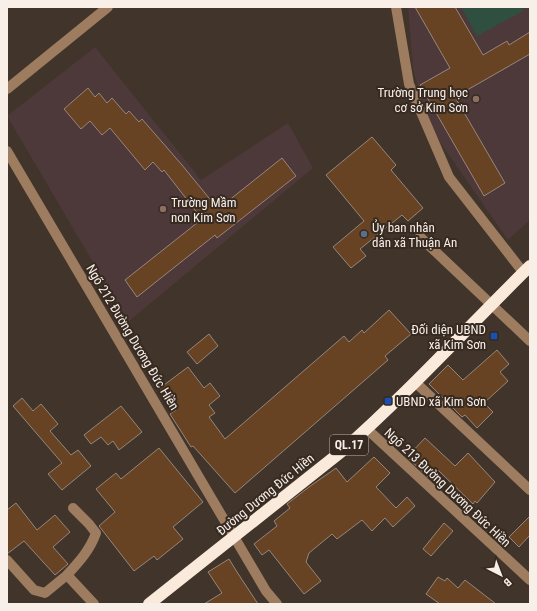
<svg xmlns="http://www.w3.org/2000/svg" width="537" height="611" font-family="'Roboto Condensed',sans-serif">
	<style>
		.education { fill: #4d383a }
		.green { fill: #2f5040 }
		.building { fill: #674223; stroke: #96877c }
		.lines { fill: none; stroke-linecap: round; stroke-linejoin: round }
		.minor { stroke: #9d7c5f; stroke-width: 10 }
		.highway { stroke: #faeadc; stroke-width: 12 }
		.education-dot { fill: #8d6e63; stroke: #362a21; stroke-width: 1.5 }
		.service-dot { fill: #5c6f8a; stroke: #362a21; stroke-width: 1.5 }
		.transit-dot { fill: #1a4fb4; stroke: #362a21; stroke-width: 1.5 }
		.labels { text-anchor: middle; stroke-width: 4; stroke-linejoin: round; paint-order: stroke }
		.shield { fill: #362a21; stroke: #beb4ad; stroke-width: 1 }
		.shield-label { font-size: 12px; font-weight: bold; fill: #f8efe9 }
		.poi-label { font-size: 13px; fill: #f8efe9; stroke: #362a21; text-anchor: start }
		.street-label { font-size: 13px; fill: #f8efe9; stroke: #362a21 }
	</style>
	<rect width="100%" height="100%" fill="#41342a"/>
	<path class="education" d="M 408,7 L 530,7 L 530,220 L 508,240 L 430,128 L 413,69 Z
		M 95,47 L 201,180 L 288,123 L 313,168 L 128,322 L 7,116 Z"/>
	<path class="green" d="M 461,7 L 521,7 L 523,11 L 477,36 Z"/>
	<path class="building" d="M 415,7 L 455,7 L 483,55 L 507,41 L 509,45 L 530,32 L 530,54 L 455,97 L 505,183 L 484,196 L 420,85 L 450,68 Z
		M 88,88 L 95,97 L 99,93 L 107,103 L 112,98 L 126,114 L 129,111 L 139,122 L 142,119 L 182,165 L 218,209 L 282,158 L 296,176 L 217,238 L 215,235 L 137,297 L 125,280 L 202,219 L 164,170 L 162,172 L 153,162 L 145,170 L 110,128 L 102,135 L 90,121 L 81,129 L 64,109 Z
		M 372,137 L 396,165 L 391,170 L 423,208 L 408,221 L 402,215 L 360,249 L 366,256 L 351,268 L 333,247 L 364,221 L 326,175 Z
		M 389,310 L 411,334 L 385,356 L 388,360 L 235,493 L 193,446 L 191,447 L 170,414 L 176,410 L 160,388 L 188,367 L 204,388 L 210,383 L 220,396 L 209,405 L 215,413 L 209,417 L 225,439 L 344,336 L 349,342 L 362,330 L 364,333 Z
		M 209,334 L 218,346 L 197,364 L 187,352 Z
		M 497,350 L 509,364 L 500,372 L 508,381 L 484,403 L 493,412 L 477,428 L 465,415 L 462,417 L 429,384 L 448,365 L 463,380 Z
		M 22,398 L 33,411 L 41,404 L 58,424 L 50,431 L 71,455 L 78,450 L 91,466 L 62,490 L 48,474 L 62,463 L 13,406 Z
		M 121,406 L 142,432 L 119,450 L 113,441 L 108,445 L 101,437 L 91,444 L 84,435 Z
		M 425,438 L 455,466 L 468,453 L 495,482 L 477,503 L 475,501 L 473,504 L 438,470 L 430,479 L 407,457 Z
		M 159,448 L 203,502 L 173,527 L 183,539 L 157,560 L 154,556 L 134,571 L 99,526 L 115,512 L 96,489 L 116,473 L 121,479 Z
		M 374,457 L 390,473 L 376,487 L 396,508 L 407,497 L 415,506 L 393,527 L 385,518 L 372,531 L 362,520 L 337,539 L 332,534 L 309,553 L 306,562 L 321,581 L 304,594 L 269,550 L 262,555 L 254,544 L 277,526 L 274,521 L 290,508 L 287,504 L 309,487 L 336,468 L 347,482 Z
		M 16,503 L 37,530 L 55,515 L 70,532 L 53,547 L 68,564 L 55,575 L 24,541 L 7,554 L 7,510 Z
		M 530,516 L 530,535 L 519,547 L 509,537 Z
		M 444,523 L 453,531 L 431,556 L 423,549 Z
		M 229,559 L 237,572 L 258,604 L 204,604 L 222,593 L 208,572 Z
		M 438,577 L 445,581 L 447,578 L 458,588 L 465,580 L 496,604 L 440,604 L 426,594 Z"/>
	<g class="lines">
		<path class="minor" d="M 396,7 L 409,84 L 449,177 L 523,272
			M 7,89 L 108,7
			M 7,151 L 266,591 L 277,604
			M 420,237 L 530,341
			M 415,382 L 530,490
			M 367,429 L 530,580
			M 7,560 L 34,590 L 45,593 L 67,575 L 94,604
			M 67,575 C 79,562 90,550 96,533 L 89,524 L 73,508"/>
		<path class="highway" d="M 149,604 L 342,451 C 408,393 467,328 530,266"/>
	</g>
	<g class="education-dot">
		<circle cx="476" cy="99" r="4"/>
		<circle cx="163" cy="209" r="4"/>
	</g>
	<circle class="service-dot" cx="364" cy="234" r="4"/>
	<g class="transit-dot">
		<rect x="490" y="332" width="8" height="8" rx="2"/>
		<rect x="384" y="397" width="8" height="8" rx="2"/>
	</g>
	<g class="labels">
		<rect class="shield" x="330" y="435" width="38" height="20" rx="3"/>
		<g class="shield-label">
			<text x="349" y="449">QL.17</text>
		</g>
		<g class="poi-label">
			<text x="468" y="97" text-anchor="end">Trường Trung học<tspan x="468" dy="15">cơ sở Kim Sơn</tspan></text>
			<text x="171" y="207">Trường Mầm<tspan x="171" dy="15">non Kim Sơn</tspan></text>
			<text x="372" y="232">Ủy ban nhân<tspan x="372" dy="15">dân xã Thuận An</tspan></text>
			<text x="486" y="334" text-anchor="end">Đối diện UBND<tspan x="486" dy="15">xã Kim Sơn</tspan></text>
			<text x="396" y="406">UBND xã Kim Sơn</text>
		</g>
		<g class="street-label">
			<text transform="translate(133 337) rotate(59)" y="5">Ngõ 212 Đường Dương Đức Hiền</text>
			<text transform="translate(448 487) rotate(43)" y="5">Ngõ 213 Đường Dương Đức Hiền</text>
			<text transform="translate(265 494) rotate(-39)" y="5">Đường Dương Đức Hiền</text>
		</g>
	</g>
	<rect width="537" height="611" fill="none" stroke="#f8efe9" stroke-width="16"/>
	<g transform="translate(501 575) rotate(138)" stroke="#362a21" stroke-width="3" paint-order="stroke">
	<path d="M0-3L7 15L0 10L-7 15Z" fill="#f8efe9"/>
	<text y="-6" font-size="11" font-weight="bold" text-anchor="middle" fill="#f8efe9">B</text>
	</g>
</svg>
